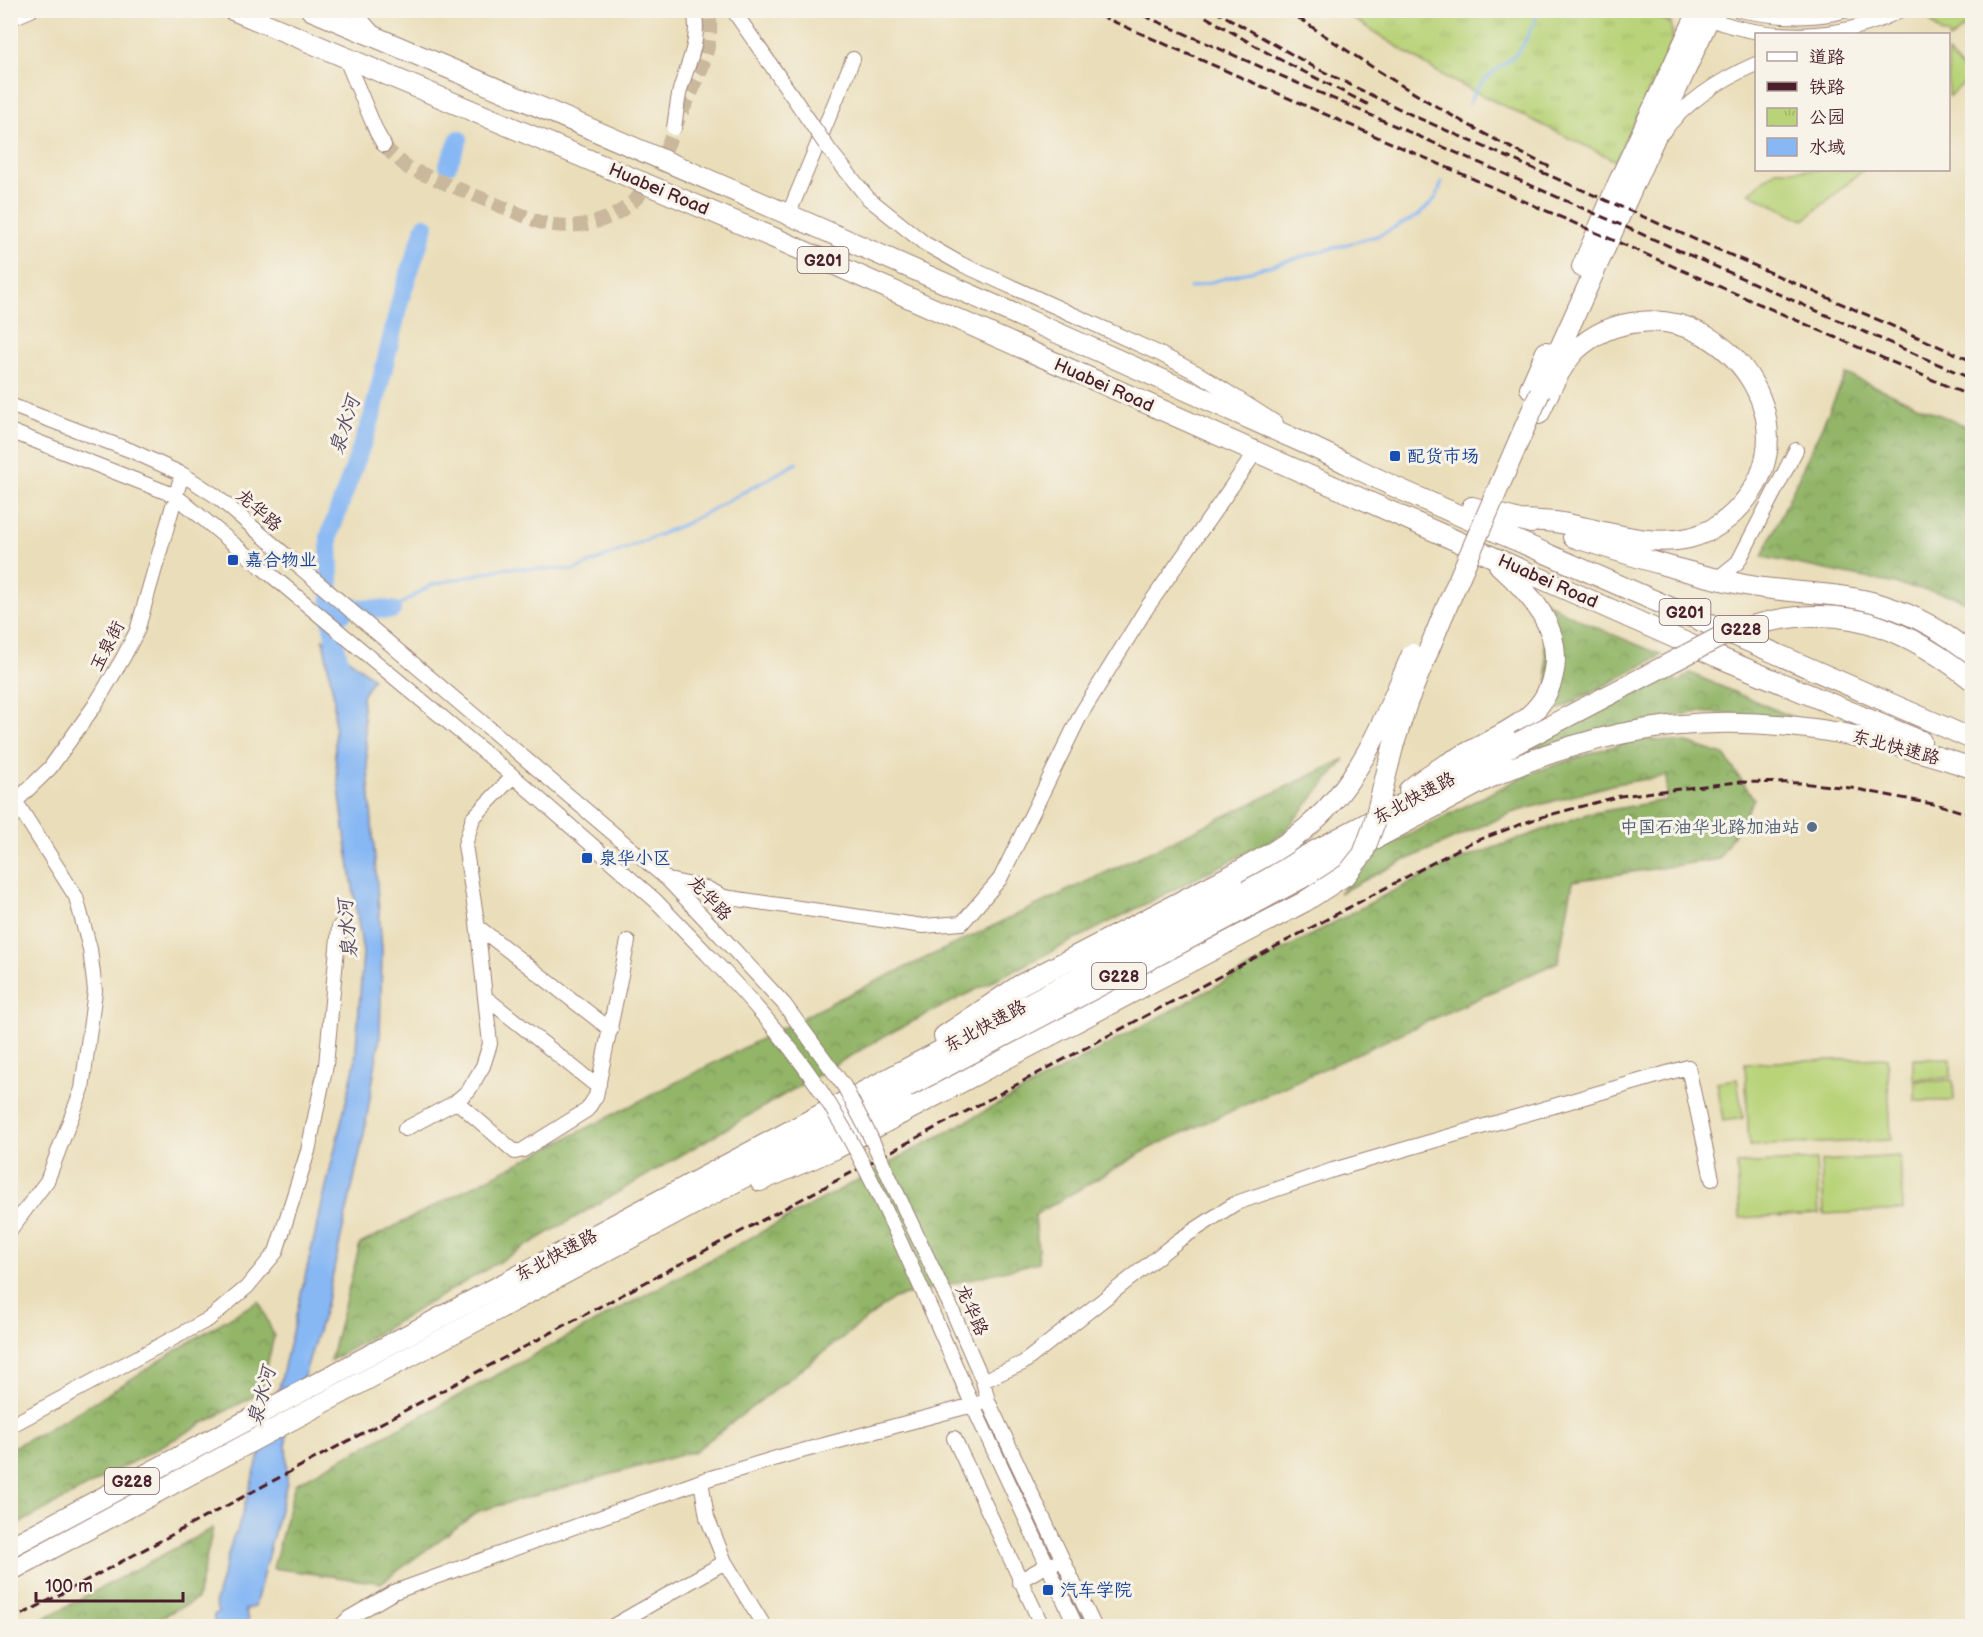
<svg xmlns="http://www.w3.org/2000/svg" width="1983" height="1637" font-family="'Balsamiq Sans','LXGW WenKai TC',sans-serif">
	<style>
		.grass { fill: #b8d378; stroke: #817952; stroke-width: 1.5 }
		.forest { fill: url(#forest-crowns); stroke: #6e6a4a; stroke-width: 1.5 }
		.park { fill: url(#park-tufts); stroke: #817952; stroke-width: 1.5 }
		.water { fill: #87b8f4; stroke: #686c90; stroke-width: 1.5 }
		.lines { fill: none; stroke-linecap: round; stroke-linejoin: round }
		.stream { stroke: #87b8f4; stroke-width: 3 }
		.river { stroke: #87b8f4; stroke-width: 18 }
		.minor-tunnel { stroke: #cab89d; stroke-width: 14; stroke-dasharray: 14 7; stroke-linecap: butt }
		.minor-casing { stroke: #9a7e72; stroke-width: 16 }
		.highway-casing { stroke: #9a7e72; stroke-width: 22 }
		.minor { stroke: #fff; stroke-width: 14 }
		.highway { stroke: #fff; stroke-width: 20 }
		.rail { stroke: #4a1f2b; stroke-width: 3; stroke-dasharray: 9 4.5; stroke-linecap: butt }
		.minor-bridge-casing { stroke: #9a7e72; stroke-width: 16; stroke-linecap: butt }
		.highway-bridge-casing { stroke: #9a7e72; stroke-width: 22; stroke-linecap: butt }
		.minor-bridge { stroke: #fff; stroke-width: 14 }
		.highway-bridge { stroke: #fff; stroke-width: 20 }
		.transit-dot { fill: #1a4fb4; stroke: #f7f3e8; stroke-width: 2 }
		.service-dot { fill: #5c6f8a; stroke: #f7f3e8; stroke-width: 2 }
		.labels { text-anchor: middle; stroke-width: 6; stroke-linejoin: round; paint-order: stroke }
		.shield { fill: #f7f3e8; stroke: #7e5f64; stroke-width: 1.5 }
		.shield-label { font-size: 16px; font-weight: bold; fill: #4a1f2b }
		.street-label { font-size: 18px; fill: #4a1f2b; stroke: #f7f3e8 }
		.transit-label { font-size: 18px; fill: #164399; stroke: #f7f3e8; text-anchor: start }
		.service-label { font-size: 18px; fill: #4e5e75; stroke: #f7f3e8; text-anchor: end }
		.water-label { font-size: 20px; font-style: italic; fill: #5c4d67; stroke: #f7f3e8 }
	</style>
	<defs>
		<pattern id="forest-crowns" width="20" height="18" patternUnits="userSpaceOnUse" patternTransform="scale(1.5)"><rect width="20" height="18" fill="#92b568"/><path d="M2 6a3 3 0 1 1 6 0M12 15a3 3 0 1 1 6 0" fill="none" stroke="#799356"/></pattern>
		<pattern id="park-tufts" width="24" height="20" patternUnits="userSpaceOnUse" patternTransform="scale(1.5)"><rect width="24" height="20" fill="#b8d378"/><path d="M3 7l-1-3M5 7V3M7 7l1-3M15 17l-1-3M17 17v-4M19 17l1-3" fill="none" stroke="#a0b568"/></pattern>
	</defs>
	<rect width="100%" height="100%" fill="#f7f3e8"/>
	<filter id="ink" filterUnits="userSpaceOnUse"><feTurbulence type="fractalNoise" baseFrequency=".0167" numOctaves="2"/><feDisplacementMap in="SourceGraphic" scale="12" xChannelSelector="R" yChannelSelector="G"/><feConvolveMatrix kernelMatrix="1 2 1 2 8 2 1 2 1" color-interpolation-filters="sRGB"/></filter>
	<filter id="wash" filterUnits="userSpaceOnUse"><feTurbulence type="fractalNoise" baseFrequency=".008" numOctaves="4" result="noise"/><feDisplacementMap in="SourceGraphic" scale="24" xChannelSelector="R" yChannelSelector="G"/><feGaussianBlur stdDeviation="1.35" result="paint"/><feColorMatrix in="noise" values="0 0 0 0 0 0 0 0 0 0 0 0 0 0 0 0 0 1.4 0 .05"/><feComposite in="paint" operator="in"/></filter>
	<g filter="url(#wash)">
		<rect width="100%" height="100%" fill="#eadeba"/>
		<path class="grass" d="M 1935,11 L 1943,11 L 1949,16 L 1956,11 L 1970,11 L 1962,17 L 1968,24 L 1949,40 L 1948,34 L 1942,34 L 1927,17 Z
			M 1948,53 L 1970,78 L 1949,96 L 1948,96 Z
			M 1776,170 L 1863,170 L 1804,220 L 1749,193 Z
			M 1887,1058 L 1891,1140 L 1749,1146 L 1745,1063 Z
			M 1951,1058 L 1951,1078 L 1913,1079 L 1913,1059 Z
			M 1737,1079 L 1743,1118 L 1723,1121 L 1717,1082 Z
			M 1915,1081 L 1953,1081 L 1954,1101 L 1915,1101 Z
			M 1900,1156 L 1903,1210 L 1824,1214 L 1821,1161 Z
			M 1816,1160 L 1819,1214 L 1740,1218 L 1737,1164 Z"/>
		<path class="forest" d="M 1846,374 L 1972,429 L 1972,607 L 1955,596 L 1762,557 Z
			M 1540,598 C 1578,622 1620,637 1662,655 L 1528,726 L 1550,701 Z
			M 1690,673 L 1794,718 L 1697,712 L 1592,733 L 1522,752 L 1659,676 L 1679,682 Z
			M 1644,739 L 1687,743 L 1724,755 L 1754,799 L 1719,859 L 1573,881 L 1558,962 L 1150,1148 L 1035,1215 L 1039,1262 L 894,1298 L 695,1451 L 479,1511 L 381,1583 L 273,1568 L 295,1484 L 1383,896 L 1449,864 L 1587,814 L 1666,800 L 1667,776 L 1615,784 L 1511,813 L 1401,862 L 1339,893 L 1379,850 L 1528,774 L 1600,750 Z
			M 1345,759 L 1282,835 L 886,1035 L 330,1361 L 360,1244 L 837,1000 Z
			M 259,1301 L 274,1336 L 261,1392 L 11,1528 L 11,1448 C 97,1406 175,1347 259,1301 Z
			M 213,1528 L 197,1599 L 144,1626 L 30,1626 Z"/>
		<path class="park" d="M 1341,11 L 1642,11 L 1671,23 L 1673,40 L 1616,161 L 1447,78 Z"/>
		<path class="water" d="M 323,639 L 373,678 L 362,696 L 382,949 L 380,1037 L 364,1134 L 326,1305 L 286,1434 L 287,1482 L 255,1606 L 245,1610 L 249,1620 L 244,1626 L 214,1626 L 214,1615 L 218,1612 L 215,1602 L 233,1537 L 237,1532 L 279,1388 L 355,1063 L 363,953 L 345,835 L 335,756 L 334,698 Z"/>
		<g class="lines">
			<path class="stream" d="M 1469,104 C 1477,79 1500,70 1517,53 C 1527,43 1533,23 1539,10
				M 1190,288 L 1380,235 L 1419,215 L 1436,198 L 1442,182
				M 392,610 L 431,585 L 505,568 L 574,570 L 687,523 L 797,463"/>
			<path class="river" d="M 448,165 L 459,139
				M 338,617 L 350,607 L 392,610
				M 342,673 L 331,622 L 329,536 L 372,417 L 401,297 L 425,226"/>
		</g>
	</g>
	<g filter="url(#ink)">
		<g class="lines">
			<path class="minor-tunnel" d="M 384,145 L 391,153 L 408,168 L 539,222 C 577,232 621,222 645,188 C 660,166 670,139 681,114 C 697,81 715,49 709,10"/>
			<defs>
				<path id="minor" d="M 358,10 L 361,19 L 374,34
					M 1739,10 C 1776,17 1811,20 1848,10
					M 1701,15 C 1762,42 1842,42 1900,10
					M 10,19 L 31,10
					M 345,57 L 377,133 L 384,145
					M 1662,133 C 1687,101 1719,80 1756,64
					M 789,213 L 853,59
					M 1001,282 L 1160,354 L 1199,374 L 1276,423
					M 10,405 L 132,451 L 182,474 L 216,496 L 668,880 L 723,938
					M 10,431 L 176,496 L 513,776 L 655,900 L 709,956
					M 1717,579 L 1738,562 L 1796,450
					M 10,796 L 16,802 L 76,897 L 90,949 L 95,991 L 82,1089 L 47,1181 L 10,1230
					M 10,807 L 50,768 L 95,705 L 123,658 L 137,631 L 182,474
					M 668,880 L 706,888 L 724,897 L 923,926 L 962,923 L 1000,879 L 1081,714 L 1146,609 L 1255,453
					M 478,927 L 611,1030
					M 485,997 L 593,1083 L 599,1084
					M 456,1101 L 515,1152 L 523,1150 L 587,1110 L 596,1096 L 628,941
					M 405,1129 L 454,1103 L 469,1090 L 483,1066 L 490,1044 L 477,922 L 465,845 L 473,818 L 513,776
					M 949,1303 L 983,1381 L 988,1401 L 1094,1626
					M 932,1312 L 972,1404 L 1076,1626
					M 983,1381 L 1023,1363 L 1179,1240 L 1236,1203 L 1333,1170 L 1688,1067 L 1712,1179
					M 10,1426 L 209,1319 L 247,1287 L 276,1252 L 308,1151 L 326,1065 L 339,927
					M 954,1438 L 1042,1626
					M 701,1481 L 707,1517 L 725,1562 L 764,1626
					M 1019,1581 L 1047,1565 L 1056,1563
					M 341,1626 L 349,1618 L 394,1592 L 701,1481 L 783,1456 L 988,1401
					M 613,1626 L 725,1562"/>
				<path id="highway" d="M 233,10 L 779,240 L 1718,657 L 1921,741
					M 311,10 C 642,149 970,293 1297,440 C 1333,456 1368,475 1404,491 C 1593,575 1784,655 1972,739
					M 1582,267 L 1619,181 L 1699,10
					M 1549,372 L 1709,18 L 1708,10
					M 1530,388 L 1546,352
					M 1472,507 L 1531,523
					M 1518,520 C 1530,520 1543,521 1555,522 C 1598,528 1645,548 1689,538 C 1713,532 1732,518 1747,498 C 1806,421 1730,312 1640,322 C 1615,324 1593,334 1575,351 C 1559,369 1549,392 1539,414
					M 1573,537 C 1630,555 1686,573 1745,585 C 1791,594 1841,591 1885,606 C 1918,616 1946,633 1972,655
					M 1409,790 C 1443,761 1484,747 1520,723 C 1537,711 1549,695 1553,675 C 1564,630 1530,593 1499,565
					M 944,1036 L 1020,985 L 1237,872
					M 760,1181 L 835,1149 L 916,1106
					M 10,1547 L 1519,742
					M 10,1571 L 1483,781 C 1650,701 1801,710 1972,768"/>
			</defs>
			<use href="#minor" class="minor-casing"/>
			<use href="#highway" class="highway-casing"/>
			<use href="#minor" class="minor"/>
			<use href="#highway" class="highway"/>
			<path class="rail" d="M 1087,10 L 1972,397
				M 1131,10 L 1972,379
				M 1194,10 L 1273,56 L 1371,106
				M 1214,10 L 1314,67 L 1416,117 L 1972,361
				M 1287,10 C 1371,68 1457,123 1550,167
				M 10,1621 L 1470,843 L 1538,818 L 1620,796 L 1738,782 L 1800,783 L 1851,788 L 1943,806 L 1972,815"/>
			<defs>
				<path id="minor-bridge" d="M 733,10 L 830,151 L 868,198 L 924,243 L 961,264 L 1001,282
					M 674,128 C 676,116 677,103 680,90 C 688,63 701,39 694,10
					M 723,938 L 784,1004 L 844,1086 L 869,1134 L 949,1303
					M 709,956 C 748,996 785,1038 817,1085 C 864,1155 897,1235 932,1312"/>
				<path id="highway-bridge" d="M 1519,742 L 1720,637 C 1819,597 1891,615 1972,680
					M 1237,872 C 1263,858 1289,844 1311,824 C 1362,779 1386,715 1412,654
					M 916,1106 L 1304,902 L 1347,874 L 1363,854 L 1373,827 L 1393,747 L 1407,703 L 1441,620 L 1540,392"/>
			</defs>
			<use href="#minor-bridge" class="minor-bridge-casing"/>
			<use href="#highway-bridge" class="highway-bridge-casing"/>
			<use href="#minor-bridge" class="minor-bridge"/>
			<use href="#highway-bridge" class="highway-bridge"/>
		</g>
	</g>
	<g class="transit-dot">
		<rect x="1389" y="450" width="12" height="12" rx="3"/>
		<rect x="227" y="554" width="12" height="12" rx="3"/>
		<rect x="581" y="852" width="12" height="12" rx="3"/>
		<rect x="1042" y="1584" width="12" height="12" rx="3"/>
	</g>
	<circle class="service-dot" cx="1812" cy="827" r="6"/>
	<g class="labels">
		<g class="shield">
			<rect x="797.5" y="247" width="51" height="26" rx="4.5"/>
			<rect x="1659.5" y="599" width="51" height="26" rx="4.5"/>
			<rect x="1714" y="616" width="54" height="26" rx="4.5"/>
			<rect x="1092" y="963" width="54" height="26" rx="4.5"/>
			<rect x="105" y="1468" width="54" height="26" rx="4.5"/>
		</g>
		<g class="shield-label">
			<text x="823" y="266">G201</text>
			<text x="1685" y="618">G201</text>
			<text x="1741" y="635">G228</text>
			<text x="1119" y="982">G228</text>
			<text x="132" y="1487">G228</text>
		</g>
		<g class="street-label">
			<text transform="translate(659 189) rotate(23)" y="6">Huabei Road</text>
			<text transform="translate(1104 385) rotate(24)" y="6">Huabei Road</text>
			<text transform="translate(259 510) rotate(41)" y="6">龙华路</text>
			<text transform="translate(1548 581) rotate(24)" y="6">Huabei Road</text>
			<text transform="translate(107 646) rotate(-63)" y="6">玉泉街</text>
			<text transform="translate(1896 747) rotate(15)" y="6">东北快速路</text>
			<text transform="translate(1414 798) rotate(-28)" y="6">东北快速路</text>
			<text transform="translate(710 898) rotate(47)" y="6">龙华路</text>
			<text transform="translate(985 1026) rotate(-28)" y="6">东北快速路</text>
			<text transform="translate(556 1255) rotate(-28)" y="6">东北快速路</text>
			<text transform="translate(972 1310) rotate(66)" y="6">龙华路</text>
		</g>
		<g class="transit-label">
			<text x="1407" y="462">配货市场</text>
			<text x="245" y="566">嘉合物业</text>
			<text x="599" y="864">泉华小区</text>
			<text x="1060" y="1596">汽车学院</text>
		</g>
		<g class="service-label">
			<text x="1800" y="833">中国石油华北路加油站</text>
		</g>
		<g class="water-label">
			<text transform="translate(344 425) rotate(-72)" y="7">泉水河</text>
			<text transform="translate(347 929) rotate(-95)" y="7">泉水河</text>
			<text transform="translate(261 1396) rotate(-75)" y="7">泉水河</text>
		</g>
	</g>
	<rect width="1983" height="1637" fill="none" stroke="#f7f3e8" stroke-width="36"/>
	<rect x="1755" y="33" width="195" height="138" fill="#f7f3e8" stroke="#b29e9c" stroke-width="1.5"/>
	<rect x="1767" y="52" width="30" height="9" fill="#ffffff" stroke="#b29e9c" stroke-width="1.5"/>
	<text x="1809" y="63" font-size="18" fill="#4a1f2b">道路</text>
	<rect x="1767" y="82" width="30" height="9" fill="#4a1f2b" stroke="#b29e9c" stroke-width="1.5"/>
	<text x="1809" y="93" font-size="18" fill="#4a1f2b">铁路</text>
	<rect x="1767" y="108" width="30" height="18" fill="url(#park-tufts)" stroke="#b29e9c" stroke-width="1.5"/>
	<text x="1809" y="123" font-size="18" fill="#4a1f2b">公园</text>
	<rect x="1767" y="138" width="30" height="18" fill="#87b8f4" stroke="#b29e9c" stroke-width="1.5"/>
	<text x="1809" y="153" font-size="18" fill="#4a1f2b">水域</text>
	<path d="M36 1592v9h147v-9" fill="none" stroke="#4a1f2b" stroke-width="3"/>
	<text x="45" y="1592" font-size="18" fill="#4a1f2b" stroke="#f7f3e8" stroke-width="4.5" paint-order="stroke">100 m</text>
</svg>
